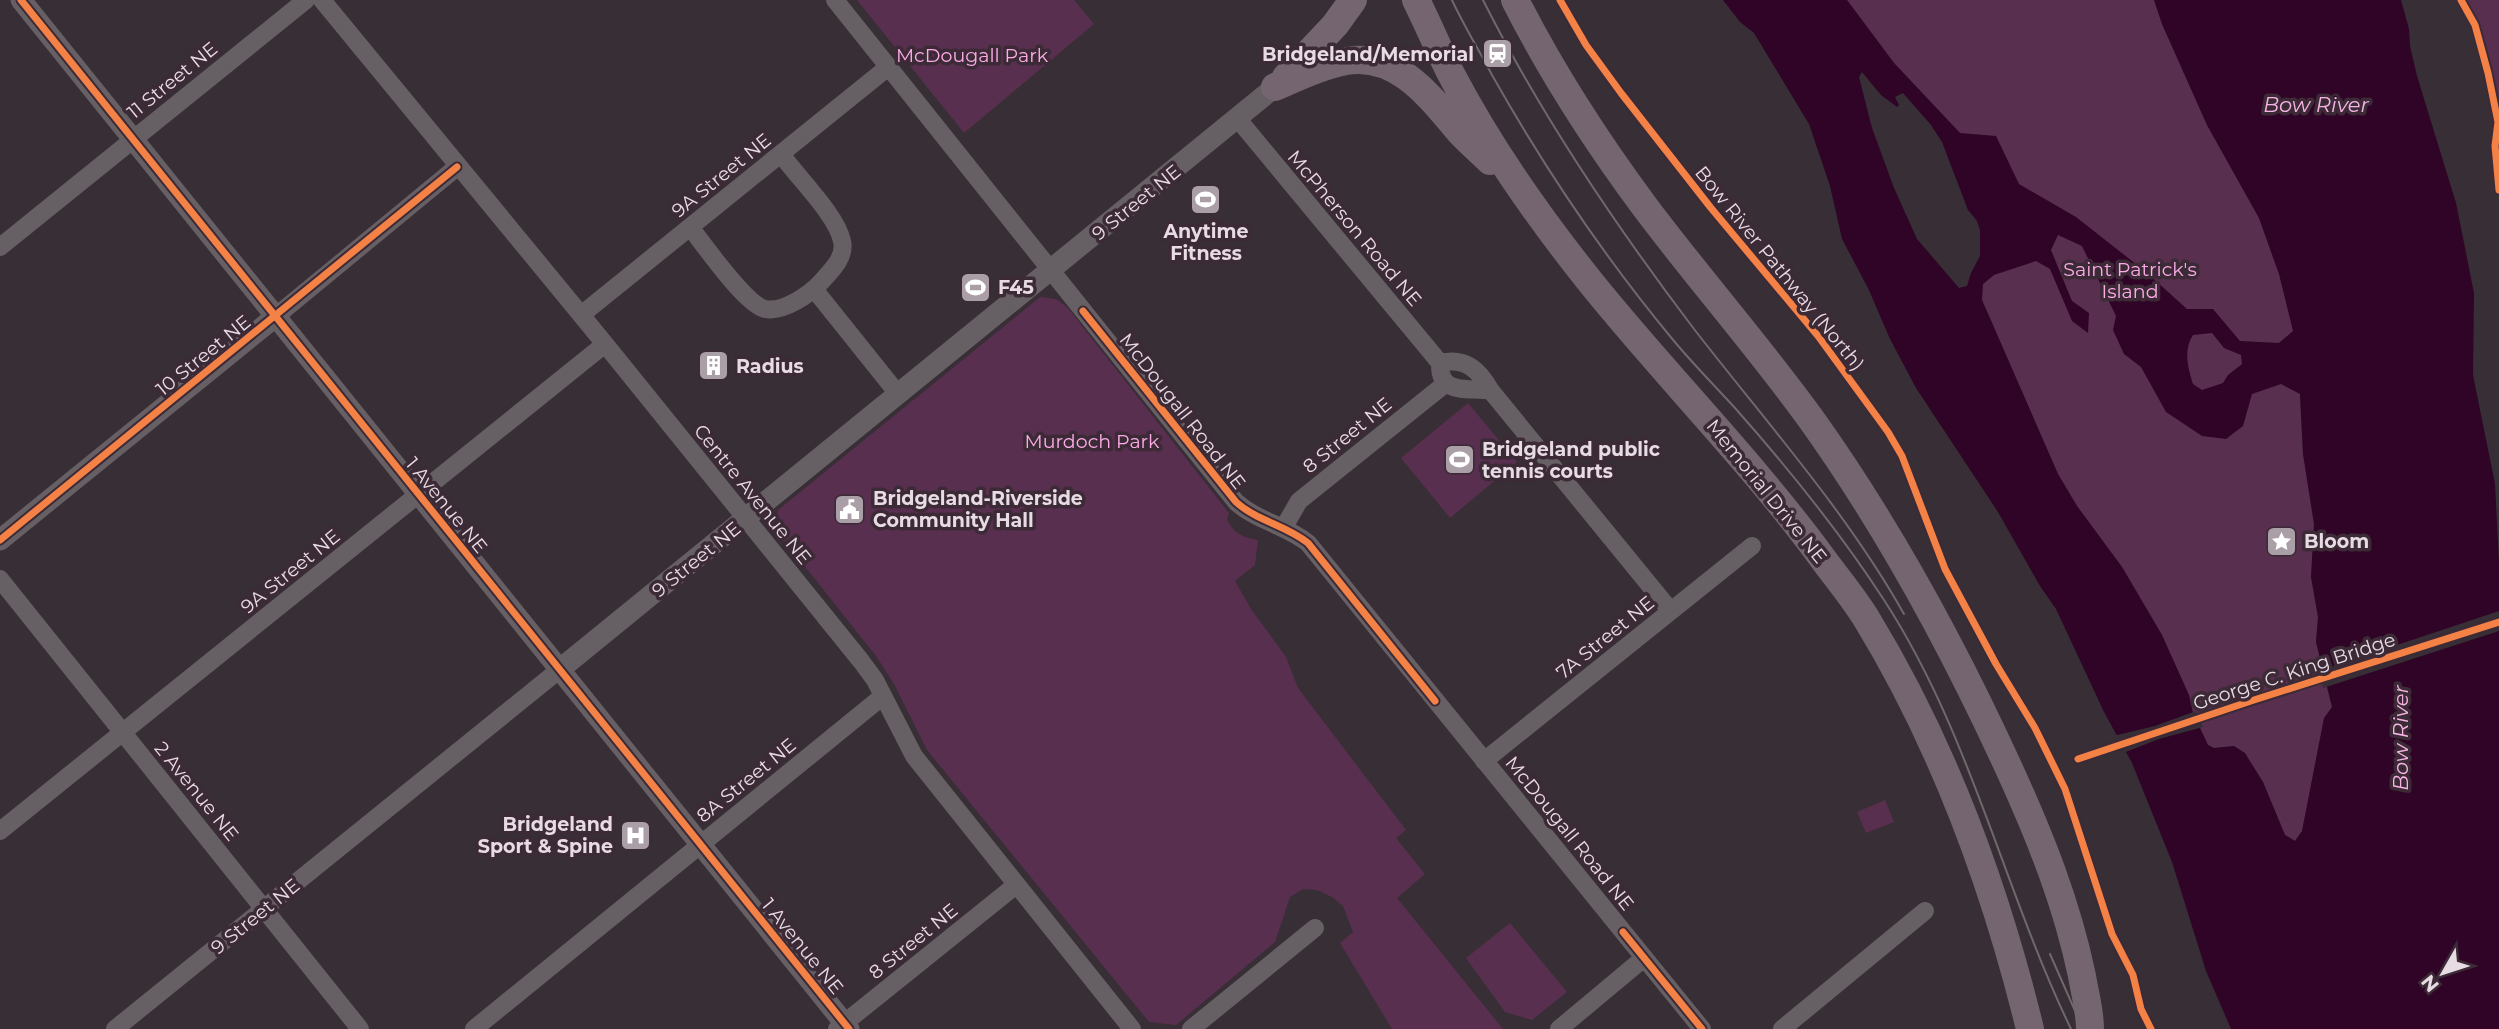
<svg xmlns="http://www.w3.org/2000/svg" width="2499" height="1029" font-family="Montserrat,sans-serif">
	<style>
		.green { fill: #592f4f }
		.water { fill: #2f0426; fill-rule: evenodd }
		.pier { fill: #382e35 }
		.lines { fill: none; stroke-linecap: round; stroke-linejoin: round }
		.minor { stroke: #665f64; stroke-width: 18 }
		.tertiary { stroke: #665f64; stroke-width: 21 }
		.trunk { stroke: #746570; stroke-width: 28 }
		.tram { stroke: #6f686c; stroke-width: 2 }
		.cycleway-casing { stroke: #3c2a37; stroke-width: 11 }
		.cycleway { stroke: #f48246; stroke-width: 7 }
		.labels { text-anchor: middle; stroke-width: 7; stroke-linejoin: round; paint-order: stroke }
		.poi-label { font-size: 19px; font-weight: bold; fill: #e8dce4; stroke: #3c2a37; text-anchor: start }
		.park-label { font-size: 19px; fill: #fdabe7; stroke: #3c2a37 }
		.street-label { font-size: 19px; fill: #e8dce4; stroke: #3c2a37 }
		.water-label { font-size: 21px; font-style: italic; fill: #f6b3e3; stroke: #3c2a37 }
	</style>
	<rect width="100%" height="100%" fill="#382e35"/>
	<path class="green" d="M 857,0 L 1074,0 L 1094,24 L 964,133 Z
		M 1847,0 L 2154,0 L 2162,24 L 2207,125 L 2259,218 L 2279,274 L 2292,321 L 2300,394 L 2303,454 L 2314,524 L 2311,577 L 2318,617 L 2316,642 L 2332,707 L 2324,719 L 2302,832 L 2295,841 L 2285,835 L 2263,782 L 2234,746 L 2214,748 L 2208,745 L 2193,713 L 2162,635 L 2122,567 L 2077,506 L 2058,474 L 1982,300 L 1982,196 L 1960,133 L 1894,63 Z
		M 2465,0 L 2499,0 L 2499,98 L 2480,31 Z
		M 1040,297 L 1056,299 L 1067,307 L 1229,513 L 1227,519 C 1234,534 1242,537 1258,540 L 1255,565 L 1235,581 L 1251,609 L 1286,657 L 1298,688 L 1406,830 L 1396,838 L 1425,874 L 1397,898 L 1503,1029 L 1392,1029 L 1340,943 L 1353,932 L 1343,906 L 1332,897 L 1317,890 L 1303,889 L 1290,897 L 1275,942 L 1176,1025 L 1149,1022 L 927,750 L 894,684 L 876,656 L 776,530 L 778,510 Z
		M 1468,403 L 1517,462 L 1450,518 L 1401,458 Z
		M 1885,800 L 1894,822 L 1866,833 L 1857,812 Z
		M 1510,923 L 1567,992 L 1532,1020 L 1505,1012 L 1466,958 Z"/>
	<path class="water" d="M 1723,0 L 1847,0 L 1894,63 L 1960,133 L 1996,136 L 2019,184 L 2076,217 L 2146,272 L 2187,309 L 2213,309 L 2240,341 L 2279,343 L 2293,331 L 2279,274 L 2259,218 L 2207,125 L 2162,24 L 2154,0 L 2401,0 L 2409,29 L 2410,46 L 2417,76 L 2456,203 L 2474,293 L 2473,375 L 2495,484 L 2499,563 L 2499,1029 L 2231,1029 L 2206,971 L 2172,862 L 2132,763 L 2104,712 L 2056,609 L 2040,586 L 1998,512 L 1916,388 L 1890,339 L 1868,288 L 1842,239 L 1830,186 L 1809,124 L 1754,33 L 1740,22 ZM 1862,72 L 1881,95 L 1897,107 L 1899,105 L 1895,97 L 1903,93 L 1931,125 L 1942,142 L 1968,210 L 1977,221 L 1980,230 L 1980,256 L 1971,273 L 1967,286 L 1959,288 L 1917,239 L 1894,188 L 1872,128 L 1859,77 ZM 2058,235 L 2082,246 L 2116,316 L 2113,330 L 2124,354 L 2141,367 L 2166,412 L 2202,436 L 2226,439 L 2243,426 L 2252,394 L 2281,384 L 2300,394 L 2303,454 L 2314,524 L 2311,577 L 2318,617 L 2316,642 L 2332,707 L 2324,718 L 2302,831 L 2295,841 L 2285,835 L 2263,782 L 2245,753 L 2234,746 L 2214,748 L 2208,745 L 2193,713 L 2189,695 L 2162,635 L 2122,567 L 2077,506 L 2058,474 L 1982,300 L 1983,284 L 1994,275 L 2036,261 L 2050,269 L 2072,321 L 2088,333 L 2089,313 L 2072,301 L 2051,250 ZM 2212,333 L 2224,348 L 2241,355 L 2242,364 L 2228,375 L 2223,383 L 2202,390 L 2193,384 C 2188,368 2183,350 2193,335 Z"/>
	<path class="pier" d="M 2499,611 L 2499,631 L 2323,688 L 2319,671 Z
		M 2196,711 L 2203,727 L 2159,739 L 2123,753 L 2113,736 L 2155,726 Z"/>
	<g class="lines">
		<path class="minor" d="M 322,0 L 605,344 L 861,661 L 875,680 L 914,756 L 1132,1029
			M 835,0 L 1236,502 C 1257,521 1285,525 1308,543 L 1702,1029
			M 1237,118 L 1440,363 C 1439,396 1467,387 1491,391
			M 690,227 C 705,246 745,304 765,309 C 783,313 810,294 821,282 C 831,271 846,257 842,241 C 836,214 798,178 781,154
			M 0,247 L 306,0
			M 814,289 L 898,394
			M 581,315 L 887,68
			M 275,317 L 457,167
			M 1440,363 C 1466,357 1479,370 1491,391 L 1670,610
			M 1284,527 L 1299,501 L 1445,384
			M 0,579 L 360,1029
			M 1484,761 L 1752,546
			M 0,831 L 605,344
			M 115,1029 L 559,670
			M 474,1029 L 883,696
			M 837,1029 L 1016,885
			M 1191,1029 L 1315,928
			M 1559,1029 L 1644,958
			M 1782,1029 L 1925,911"/>
		<path class="tertiary" d="M 21,0 L 849,1029
			M 0,540 L 275,317
			M 559,670 L 1275,87"/>
		<path class="trunk" d="M 1416,0 C 1428,24 1438,48 1450,72 C 1489,147 1539,218 1592,284 C 1667,377 1752,462 1823,559 C 1837,578 1853,597 1866,618 C 1943,744 1995,886 2030,1029
			M 1515,0 C 1552,73 1596,141 1645,207 C 1699,279 1759,347 1811,419 C 1891,531 1954,648 2011,773 C 2041,839 2067,904 2082,976 C 2085,994 2090,1011 2090,1029
			M 1286,77 L 1335,25 L 1353,0
			M 1275,87 C 1298,77 1321,66 1346,61 C 1397,52 1430,97 1459,131 C 1469,142 1480,151 1490,161"/>
		<path class="tram" d="M 1452,0 C 1464,26 1479,50 1492,75 C 1545,169 1605,258 1674,341 C 1693,364 1715,386 1735,408 C 1789,469 1840,532 1884,600 C 1970,732 2003,888 2071,1029
			M 1483,0 C 1542,117 1615,225 1694,329 C 1766,422 1846,511 1904,614
			M 2050,954 L 2083,1029"/>
		<defs>
			<path id="cycleway" d="M 21,0 L 849,1029
				M 1560,0 L 1586,45 L 1621,93 L 1711,208 L 1818,336 L 1888,432 L 1902,456 L 1945,569 L 1996,664 L 2035,728 L 2065,789 L 2112,934 L 2133,975 L 2141,1009 L 2151,1029
				M 2461,0 L 2475,25 L 2488,73 L 2498,122 L 2495,146 L 2499,190
				M 1083,311 L 1236,502 C 1257,521 1285,525 1308,543 L 1435,701
				M 0,540 L 457,167
				M 2078,759 L 2254,700 L 2499,622
				M 1623,932 L 1702,1029"/>
		</defs>
		<use href="#cycleway" class="cycleway-casing"/>
		<use href="#cycleway" class="cycleway"/>
	</g>
	<defs>
		<symbol id="station-square" viewBox="-11 -11 22 22"><rect x="-9" y="-9" width="18" height="18" rx="4" fill="#aa9fa7" stroke="#3c2a37"/><path d="M-3-6H3Q5-6 5-4V2Q5 4 3 4L4.5 6H3L1.5 4h-3L-3 6H-4.5L-3 4Q-5 4-5 2V-4Q-5-6-3-6ZM-3.5-4v3h7v-3ZM-3.5 1v1.5H-2V1ZM2 1v1.5H3.5V1Z" fill="#fff"/></symbol>
		<symbol id="stadium-square" viewBox="-11 -11 22 22"><rect x="-9" y="-9" width="18" height="18" rx="4" fill="#aa9fa7" stroke="#3c2a37"/><path d="M0-5a6.5 5 0 1 0 0 10a6.5 5 0 1 0 0-10ZM-3.5-1.8h7v3.6h-7Z" fill="#fff"/></symbol>
		<symbol id="building-square" viewBox="-11 -11 22 22"><rect x="-9" y="-9" width="18" height="18" rx="4" fill="#aa9fa7" stroke="#3c2a37"/><path d="M-4-6H4V6H1V3H-1V6H-4ZM-2.5-4.3h1.7v1.8h-1.7ZM.8-4.3h1.7v1.8H.8ZM-2.5-1h1.7V.8h-1.7ZM.8-1h1.7V.8H.8Z" fill="#fff"/></symbol>
		<symbol id="civic-square" viewBox="-11 -11 22 22"><rect x="-9" y="-9" width="18" height="18" rx="4" fill="#aa9fa7" stroke="#3c2a37"/><path d="M-.6-6.5H3V-4.5H.6V-3L4-1V1h2V6H-6V1h2V-1L-.6-3ZM-1.2 2.5V6h2.4V2.5Z" fill="#fff"/></symbol>
		<symbol id="sight-square" viewBox="-11 -11 22 22"><rect x="-9" y="-9" width="18" height="18" rx="4" fill="#aa9fa7" stroke="#3c2a37"/><path d="M0-6L1.8-2.2L6-1.7L2.9 1.2L3.7 5.4L0 3.3L-3.7 5.4L-2.9 1.2L-6-1.7L-1.8-2.2Z" fill="#fff"/></symbol>
		<symbol id="hospital-square" viewBox="-11 -11 22 22"><rect x="-9" y="-9" width="18" height="18" rx="4" fill="#aa9fa7" stroke="#3c2a37"/><path d="M-5-5h3v3.5h4V-5h3V5h-3V1.5h-4V5h-3Z" fill="#fff"/></symbol>
	</defs>
	<g fill-rule="evenodd">
		<use href="#station-square" x="1480" y="36" width="35" height="35"/>
		<use href="#stadium-square" x="1188" y="182" width="35" height="35"/>
		<use href="#stadium-square" x="958" y="270" width="35" height="35"/>
		<use href="#building-square" x="696" y="348" width="35" height="35"/>
		<use href="#stadium-square" x="1442" y="442" width="35" height="35"/>
		<use href="#civic-square" x="832" y="492" width="35" height="35"/>
		<use href="#sight-square" x="2264" y="524" width="35" height="35"/>
		<use href="#hospital-square" x="618" y="818" width="35" height="35"/>
	</g>
	<g class="labels">
		<g class="poi-label">
			<text x="1474" y="61" text-anchor="end">Bridgeland/Memorial</text>
			<text x="1206" y="238" text-anchor="middle">Anytime<tspan x="1206" dy="22">Fitness</tspan></text>
			<text x="998" y="294">F45</text>
			<text x="736" y="373">Radius</text>
			<text x="1482" y="456">Bridgeland public<tspan x="1482" dy="22">tennis courts</tspan></text>
			<text x="873" y="505">Bridgeland-Riverside<tspan x="873" dy="22">Community Hall</tspan></text>
			<text x="2304" y="548">Bloom</text>
			<text x="613" y="831" text-anchor="end">Bridgeland<tspan x="613" dy="22">Sport &amp; Spine</tspan></text>
		</g>
		<g class="park-label">
			<text x="972" y="62">McDougall Park</text>
			<text x="2130" y="276">Saint Patrick's<tspan x="2130" dy="22">Island</tspan></text>
			<text x="1092" y="448">Murdoch Park</text>
		</g>
		<g class="street-label">
			<text transform="translate(172 80) rotate(-39)" y="7">11 Street NE</text>
			<text transform="translate(721 175) rotate(-39)" y="7">9A Street NE</text>
			<text transform="translate(1136 202) rotate(-39)" y="7">9 Street NE</text>
			<text transform="translate(1355 228) rotate(50)" y="7">McPherson Road NE</text>
			<text transform="translate(1780 268) rotate(51)" y="7">Bow River Pathway (North)</text>
			<text transform="translate(203 355) rotate(-39)" y="7">10 Street NE</text>
			<text transform="translate(1183 411) rotate(52)" y="7">McDougall Road NE</text>
			<text transform="translate(1347 435) rotate(-39)" y="7">8 Street NE</text>
			<text transform="translate(1767 491) rotate(51)" y="7">Memorial Drive NE</text>
			<text transform="translate(753 494) rotate(51)" y="7">Centre Avenue NE</text>
			<text transform="translate(447 505) rotate(51)" y="7">1 Avenue NE</text>
			<text transform="translate(696 559) rotate(-39)" y="7">9 Street NE</text>
			<text transform="translate(290 571) rotate(-39)" y="7">9A Street NE</text>
			<text transform="translate(1605 637) rotate(-39)" y="7">7A Street NE</text>
			<text transform="translate(2294 671) rotate(-18)" y="7">George C. King Bridge</text>
			<text transform="translate(746 780) rotate(-39)" y="7">8A Street NE</text>
			<text transform="translate(197 791) rotate(51)" y="7">2 Avenue NE</text>
			<text transform="translate(1570 833) rotate(51)" y="7">McDougall Road NE</text>
			<text transform="translate(255 916) rotate(-39)" y="7">9 Street NE</text>
			<text transform="translate(913 941) rotate(-39)" y="7">8 Street NE</text>
			<text transform="translate(803 946) rotate(51)" y="7">1 Avenue NE</text>
		</g>
		<g class="water-label">
			<text x="2316" y="112">Bow River</text>
			<text transform="translate(2401 738) rotate(-90)" y="7">Bow River</text>
		</g>
	</g>
	<g transform="translate(2443 973) rotate(231)" stroke="#3c2a37" stroke-width="5" paint-order="stroke">
	<path d="M0-5L12 26L0 18L-12 26Z" fill="#e8dce4"/>
	<text y="-10" font-size="19" font-weight="bold" text-anchor="middle" fill="#e8dce4">N</text>
	</g>
</svg>
